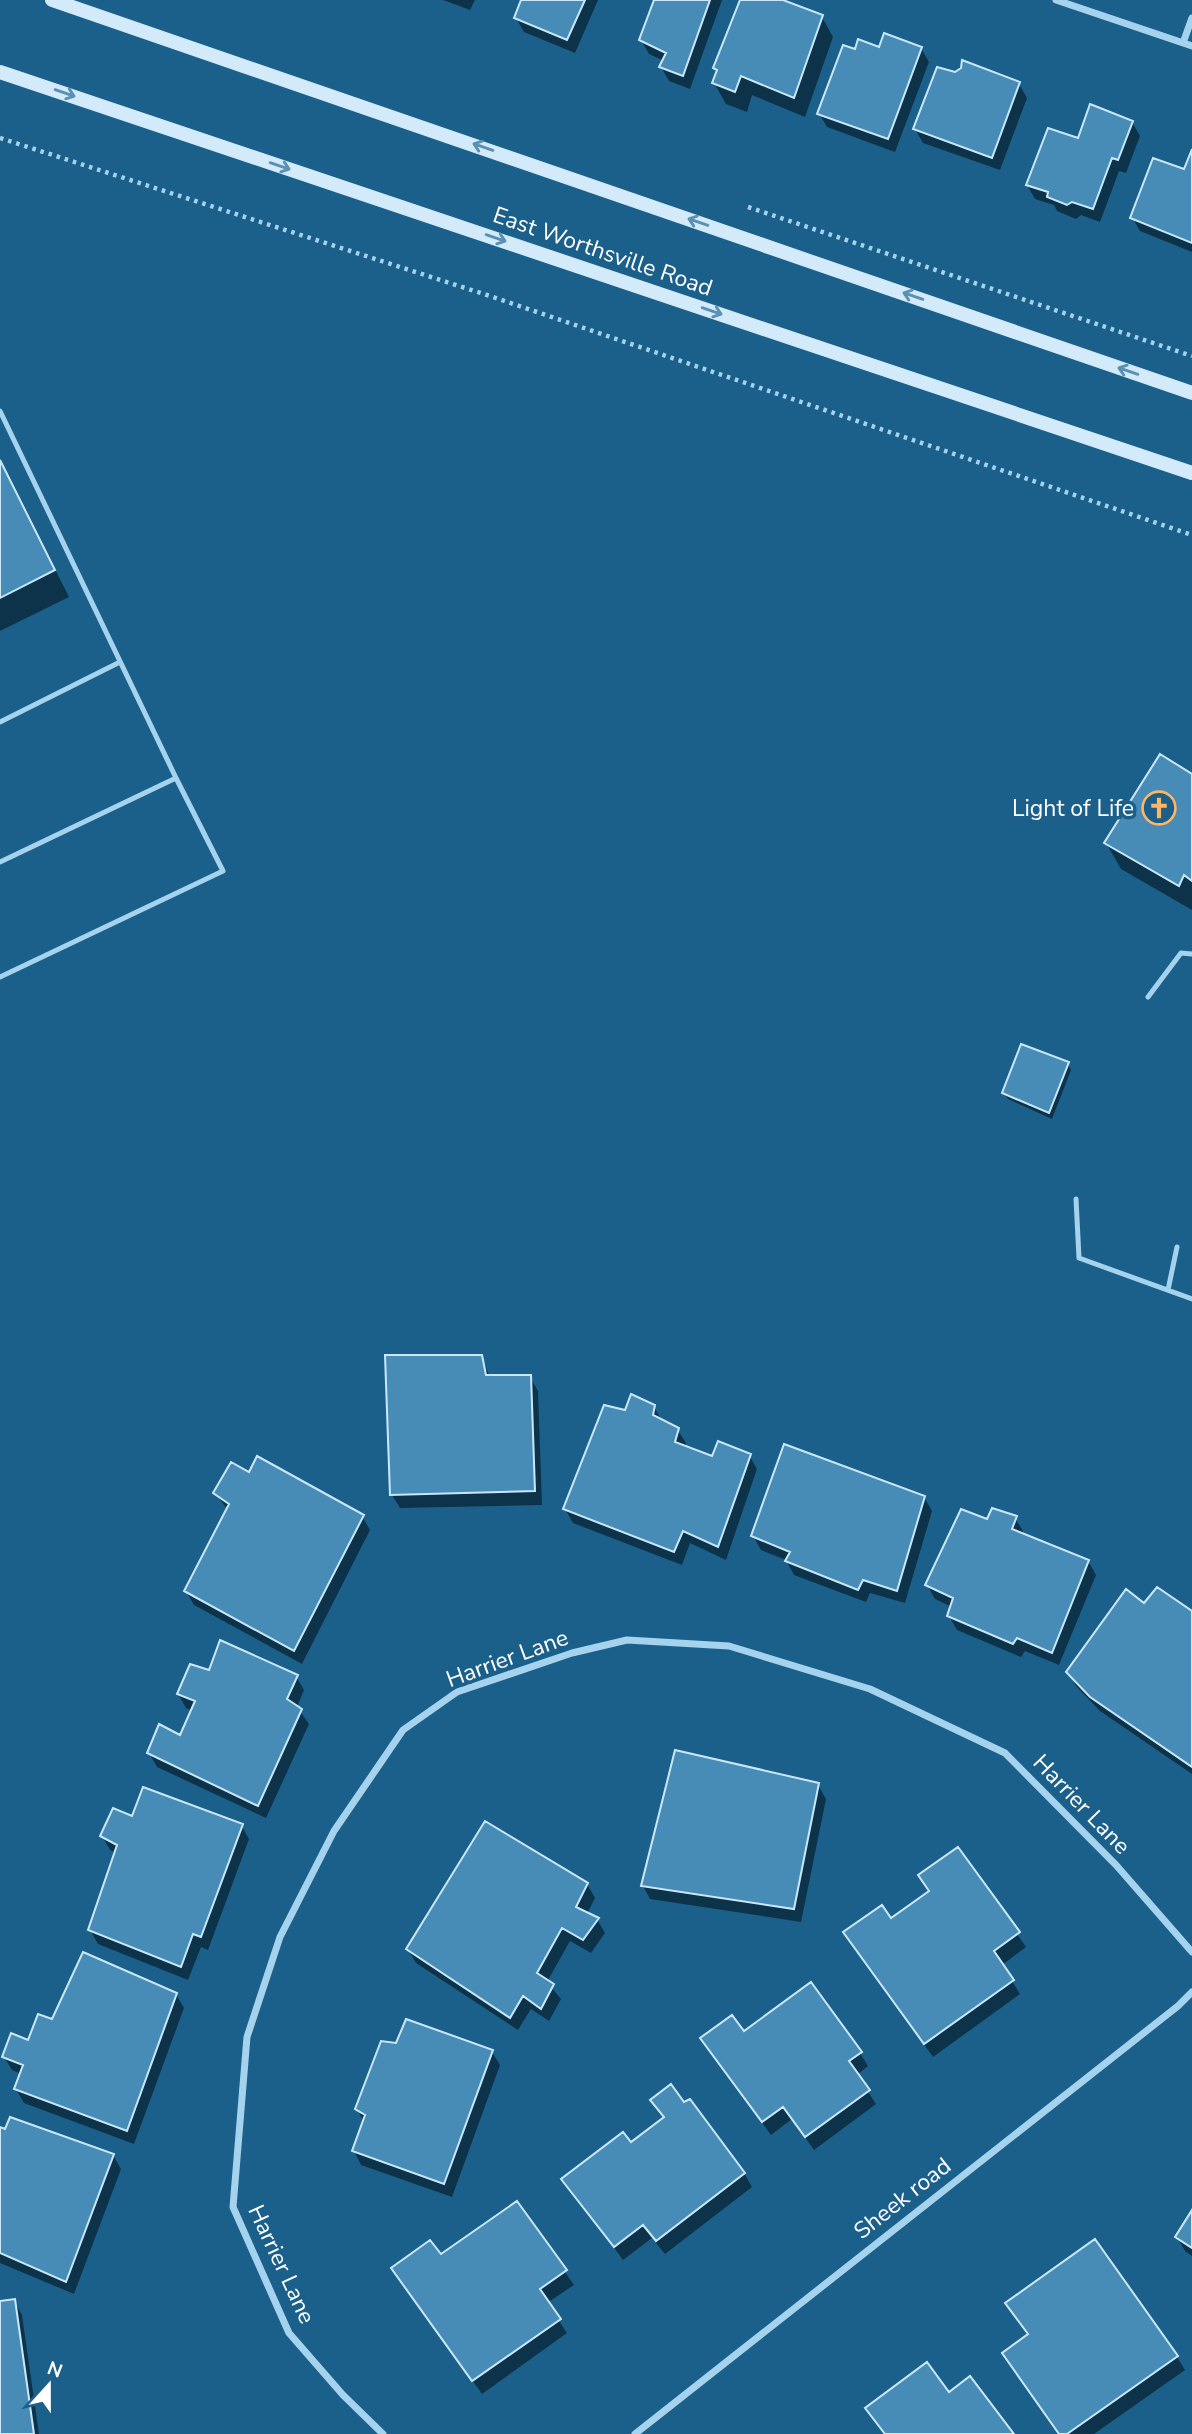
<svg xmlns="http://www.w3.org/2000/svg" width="1192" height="2434" font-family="'Nunito Sans',sans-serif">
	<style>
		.shadow { fill: #0007 }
		.building { fill: #478cb6; stroke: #cbe8fa; stroke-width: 2 }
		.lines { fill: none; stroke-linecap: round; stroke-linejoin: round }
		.path { stroke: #a5d3ed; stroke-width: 4.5; stroke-dasharray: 3.5 5; stroke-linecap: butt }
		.lane { stroke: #a5d3ed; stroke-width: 5 }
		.street { stroke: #a5d3ed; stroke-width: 7 }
		.secondary { stroke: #d2eafa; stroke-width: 14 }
		.oneway { stroke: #5a90b2 }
		.labels { text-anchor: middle; stroke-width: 7; stroke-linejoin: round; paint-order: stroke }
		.street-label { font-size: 23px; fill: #fff; stroke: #1a608b }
		.poi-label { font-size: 23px; fill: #fff; stroke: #1a608b; text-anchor: end }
	</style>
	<rect width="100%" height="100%" fill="#1a608b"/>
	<path class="shadow" d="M 443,0 L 475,0 L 470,10 Z
		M 522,0 L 598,0 L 575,53 L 524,32 L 516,18 Z
		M 656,0 L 722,0 L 690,89 L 669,81 L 661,67 L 664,61 L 649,54 L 641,40 Z
		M 741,0 L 778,0 L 822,17 L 833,37 L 805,117 L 752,95 L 747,112 L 726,104 L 714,83 L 718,73 L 715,68 Z
		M 921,48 L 929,62 L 895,152 L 827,127 L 819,113 L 856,52 Z
		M 1019,84 L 1027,98 L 1000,170 L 923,143 L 915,129 Z
		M 1132,122 L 1140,136 L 1126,173 L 1119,171 L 1100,222 L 1081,215 L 1076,219 L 1057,211 L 1054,205 L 1035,199 L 1027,185 L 1079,141 Z
		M 1192,154 L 1192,252 L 1140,231 L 1132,217 L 1185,172 Z
		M 0,460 L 69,597 L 0,631 Z
		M 1192,776 L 1192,910 L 1121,869 L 1106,843 Z
		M 1068,1064 L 1071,1070 L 1052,1119 L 1008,1099 L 1004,1093 Z
		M 481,1356 L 490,1377 L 530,1377 L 538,1391 L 542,1505 L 400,1508 L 392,1495 Z
		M 654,1407 L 662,1421 L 677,1429 L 686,1443 L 684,1448 L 713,1459 L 749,1455 L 757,1469 L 726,1560 L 690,1543 L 682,1565 L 573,1523 L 565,1509 L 626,1412 Z
		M 250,1474 L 362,1516 L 370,1530 L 302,1664 L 194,1605 L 186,1591 L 228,1510 L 215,1493 Z
		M 924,1497 L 932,1511 L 905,1603 L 870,1593 L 866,1602 L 794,1575 L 786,1560 L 761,1550 L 753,1536 Z
		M 1015,1518 L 1023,1531 L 1022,1535 L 1088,1561 L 1096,1575 L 1059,1665 L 1025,1651 L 1021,1657 L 957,1630 L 949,1616 L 952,1607 L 935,1599 L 927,1585 L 988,1522 Z
		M 1145,1605 L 1192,1614 L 1192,1774 L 1100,1711 L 1076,1686 L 1068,1672 Z
		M 210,1673 L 296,1676 L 304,1690 L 297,1707 L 309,1724 L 266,1818 L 157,1767 L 149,1753 L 181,1737 L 193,1711 L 186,1708 L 178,1694 Z
		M 818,1785 L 826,1799 L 801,1922 L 650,1899 L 643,1886 Z
		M 133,1818 L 241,1825 L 249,1839 L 208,1950 L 201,1947 L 188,1980 L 98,1944 L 90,1930 L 116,1853 L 110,1850 L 102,1836 Z
		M 958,1849 L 1026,1947 L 1002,1965 L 1020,1994 L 933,2057 L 845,1933 L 891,1920 L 930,1892 Z
		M 587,1884 L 595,1898 L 587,1914 L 597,1919 L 605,1933 L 591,1953 L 570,1941 L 547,1982 L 561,1999 L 549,2021 L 531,2009 L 518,2030 L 416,1963 L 408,1949 Z
		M 176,1994 L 184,2008 L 134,2144 L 24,2103 L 16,2089 L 21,2074 L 12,2070 L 4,2057 L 29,2042 L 53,2021 Z
		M 743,2034 L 860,2053 L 868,2066 L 857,2075 L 876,2104 L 814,2150 L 792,2119 L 771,2135 L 711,2052 Z
		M 492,2052 L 500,2065 L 452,2197 L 361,2165 L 354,2151 L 364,2122 L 357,2109 Z
		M 653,2100 L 744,2173 L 752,2187 L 665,2254 L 652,2238 L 623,2260 L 564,2179 L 631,2144 L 664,2119 Z
		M 0,2129 L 113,2155 L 121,2169 L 74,2294 L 0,2263 Z
		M 517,2203 L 574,2285 L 547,2303 L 567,2333 L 482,2394 L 401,2282 Z
		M 1192,2213 L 1192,2256 L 1185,2251 L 1177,2237 Z
		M 14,2301 L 22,2315 L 39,2434 L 0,2434 L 0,2302 Z
		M 1015,2317 L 1177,2357 L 1185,2370 L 1094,2434 L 1060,2434 L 1029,2336 Z"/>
	<path class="building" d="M 521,0 L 585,0 L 567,40 L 514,18 Z
		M 654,0 L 710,0 L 683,76 L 659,67 L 666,53 L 639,40 Z
		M 740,0 L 783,0 L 823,15 L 794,98 L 741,76 L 735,92 L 712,83 L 717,70 L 713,68 Z
		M 884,33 L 922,47 L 888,139 L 817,114 L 843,45 L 855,49 L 858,39 L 879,47 Z
		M 962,60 L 1020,82 L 992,158 L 913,129 L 937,67 L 955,72 L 961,68 Z
		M 1090,104 L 1133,121 L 1118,160 L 1112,158 L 1093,209 L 1072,202 L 1067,205 L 1047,197 L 1048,192 L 1026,185 L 1048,128 L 1078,138 Z
		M 1192,149 L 1192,243 L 1130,218 L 1153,158 L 1184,169 Z
		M 0,460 L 55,570 L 0,598 Z
		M 1160,754 L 1192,774 L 1192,881 L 1184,875 L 1179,886 L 1104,843 Z
		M 1021,1044 L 1069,1062 L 1049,1113 L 1002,1093 Z
		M 385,1355 L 482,1355 L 486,1375 L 531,1375 L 535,1491 L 390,1495 Z
		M 631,1394 L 655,1405 L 653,1415 L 679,1428 L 675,1442 L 712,1456 L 718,1441 L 751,1454 L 718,1547 L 683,1531 L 674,1552 L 563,1509 L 604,1405 L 625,1410 Z
		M 784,1444 L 925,1496 L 897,1591 L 863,1580 L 858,1590 L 785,1561 L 790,1552 L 751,1536 Z
		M 257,1456 L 364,1515 L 294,1651 L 184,1591 L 229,1504 L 213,1493 L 231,1462 L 249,1472 Z
		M 992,1508 L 1017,1516 L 1012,1529 L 1089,1560 L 1052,1653 L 1017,1638 L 1013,1644 L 947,1616 L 953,1598 L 925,1585 L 961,1509 L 987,1519 Z
		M 1157,1587 L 1192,1611 L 1192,1767 L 1090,1697 L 1066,1672 L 1126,1589 L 1144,1603 Z
		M 220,1640 L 298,1675 L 287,1699 L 302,1709 L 258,1806 L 147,1753 L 159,1724 L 180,1735 L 195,1701 L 177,1694 L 190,1664 L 209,1670 Z
		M 675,1750 L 819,1783 L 794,1909 L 641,1886 Z
		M 143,1787 L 243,1824 L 201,1937 L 193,1934 L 181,1967 L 88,1930 L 117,1845 L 100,1836 L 113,1808 L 132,1816 Z
		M 485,1821 L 588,1883 L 576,1907 L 599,1918 L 583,1940 L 562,1928 L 537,1973 L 554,1984 L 541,2009 L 523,1996 L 510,2018 L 406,1949 Z
		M 958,1847 L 1020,1932 L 994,1951 L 1014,1980 L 924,2044 L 843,1932 L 882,1905 L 891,1918 L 929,1891 L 918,1875 Z
		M 83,1952 L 177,1993 L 127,2131 L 14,2089 L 23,2065 L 2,2057 L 11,2033 L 28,2040 L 38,2014 L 52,2019 Z
		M 811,1982 L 862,2052 L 849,2061 L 870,2090 L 805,2137 L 783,2107 L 762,2122 L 700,2038 L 732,2015 L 744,2031 Z
		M 406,2019 L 493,2050 L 444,2184 L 352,2151 L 365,2115 L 355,2109 L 381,2041 L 396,2043 Z
		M 671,2084 L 684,2102 L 690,2099 L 745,2173 L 656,2241 L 643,2225 L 614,2247 L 561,2179 L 623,2132 L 631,2142 L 664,2117 L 650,2100 Z
		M 10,2117 L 114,2154 L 66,2282 L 0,2253 L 0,2127 L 5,2129 Z
		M 517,2201 L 567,2270 L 540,2289 L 561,2319 L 472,2381 L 391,2268 L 430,2240 L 441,2254 Z
		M 1192,2210 L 1192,2248 L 1175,2237 Z
		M 1095,2239 L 1178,2356 L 1067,2434 L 1059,2434 L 1002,2353 L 1028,2334 L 1005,2303 Z
		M 15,2299 L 34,2434 L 0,2434 L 0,2301 Z
		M 927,2362 L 949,2392 L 970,2376 L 1014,2434 L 885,2434 L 865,2408 Z"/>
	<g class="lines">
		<path class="path" d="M 0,138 L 490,296 L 1192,535
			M 748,207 L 1192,356"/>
		<path class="lane" d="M 0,411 L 176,778 L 0,862
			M 0,722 L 120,662
			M 0,977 L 223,871 L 176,778
			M 1148,997 L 1181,953 L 1192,954
			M 1076,1199 L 1079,1258 L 1192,1299
			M 1168,1290 L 1177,1247"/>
		<path class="street" d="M 1056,0 L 1192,46
			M 1183,43 L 1192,18
			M 383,2434 L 343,2395 L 289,2333 L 233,2207 L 247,2037 L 280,1937 L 334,1831 L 403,1730 L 457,1692 L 572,1653 L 627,1640 L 729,1646 L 870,1689 L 1005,1753 L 1116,1865 L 1192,1952
			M 635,2434 L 1178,2006 L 1192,1992"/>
		<path class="secondary" d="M 52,0 L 1192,393
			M 0,72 L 1192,473"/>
	</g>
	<defs><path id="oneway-shaft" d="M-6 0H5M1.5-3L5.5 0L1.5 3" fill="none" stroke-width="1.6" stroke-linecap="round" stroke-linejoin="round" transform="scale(1.75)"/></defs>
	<g class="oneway">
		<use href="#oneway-shaft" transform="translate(65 93) rotate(19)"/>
		<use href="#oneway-shaft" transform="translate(483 147) rotate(-161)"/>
		<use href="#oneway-shaft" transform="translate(280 166) rotate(19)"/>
		<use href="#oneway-shaft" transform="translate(698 222) rotate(-161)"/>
		<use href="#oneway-shaft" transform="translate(496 238) rotate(19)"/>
		<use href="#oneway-shaft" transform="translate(913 296) rotate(-161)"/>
		<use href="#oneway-shaft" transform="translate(712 311) rotate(19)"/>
		<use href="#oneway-shaft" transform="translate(1128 371) rotate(-161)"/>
	</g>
	<defs>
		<symbol id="church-ring" viewBox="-11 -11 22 22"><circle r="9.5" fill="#1a608b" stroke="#ffb561" stroke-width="1.5"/><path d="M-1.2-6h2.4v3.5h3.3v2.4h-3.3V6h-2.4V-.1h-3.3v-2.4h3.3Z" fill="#ffb561"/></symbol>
	</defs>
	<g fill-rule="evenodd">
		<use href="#church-ring" x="1140" y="789" width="38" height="38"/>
	</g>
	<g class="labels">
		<g class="street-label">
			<text transform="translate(603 251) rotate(19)" y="8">East Worthsville Road</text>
			<text transform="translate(507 1658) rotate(-20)" y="8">Harrier Lane</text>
			<text transform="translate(1082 1804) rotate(46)" y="8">Harrier Lane</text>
			<text transform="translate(902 2198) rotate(-38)" y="8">Sheek road</text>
			<text transform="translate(282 2264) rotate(65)" y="8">Harrier Lane</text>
		</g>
		<g class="poi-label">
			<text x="1134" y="816">Light of Life</text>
		</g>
	</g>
	<g transform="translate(49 2385) rotate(21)" stroke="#1a608b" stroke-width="5" paint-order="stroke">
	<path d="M0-5L12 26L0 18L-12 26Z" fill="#ffffff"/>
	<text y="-10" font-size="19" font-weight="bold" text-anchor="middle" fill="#ffffff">N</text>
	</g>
</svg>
